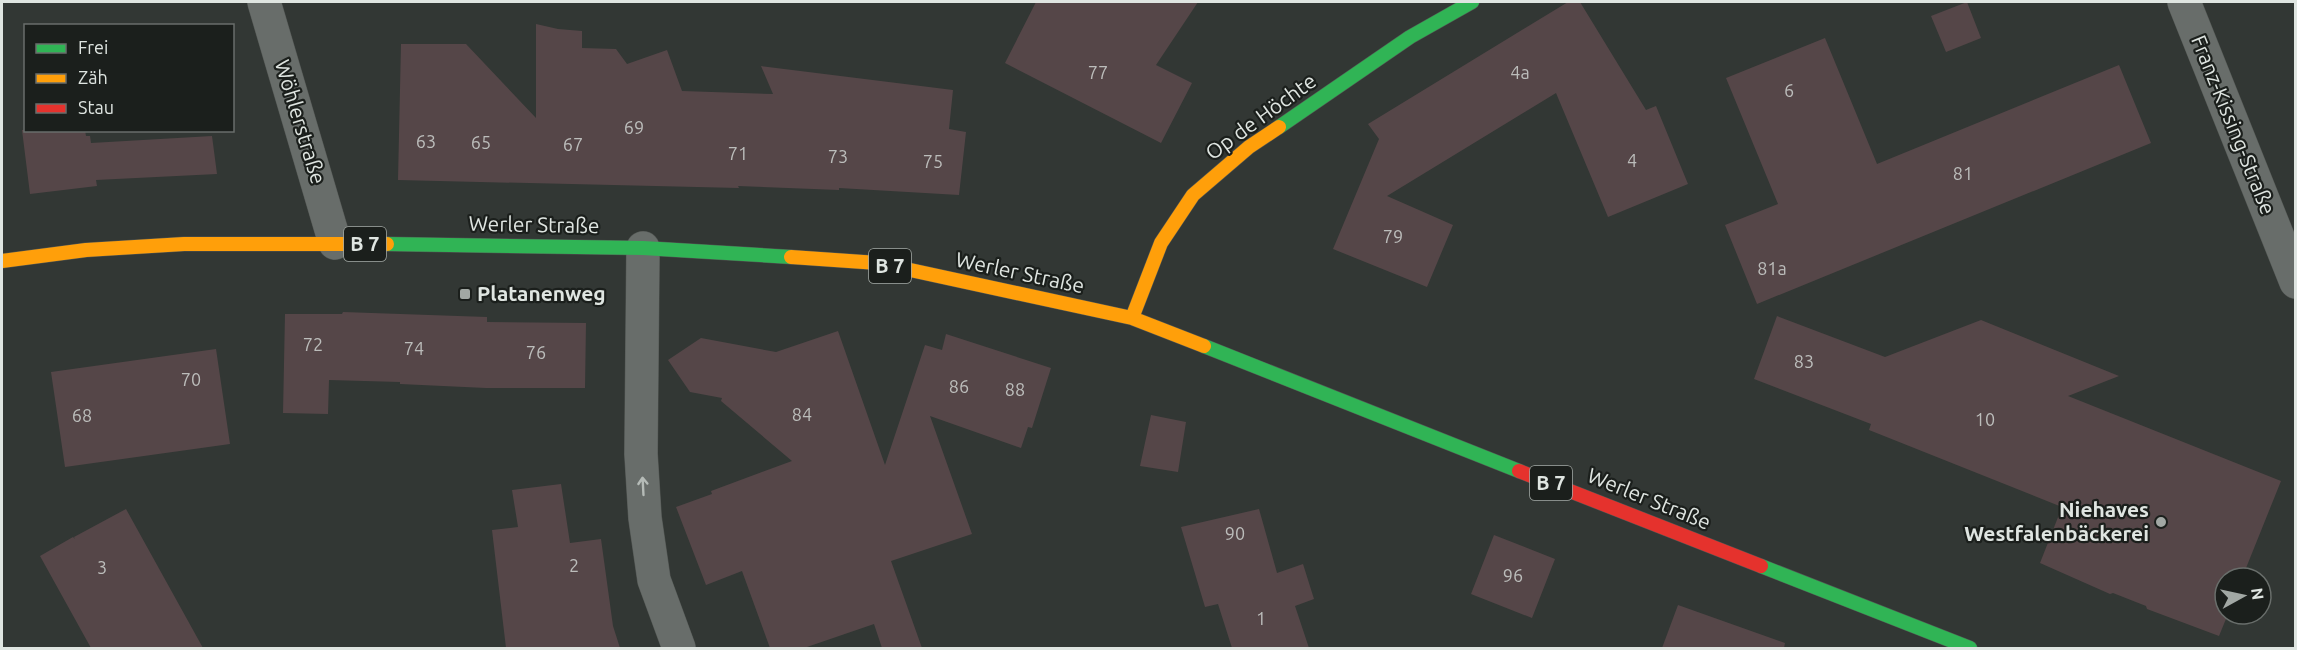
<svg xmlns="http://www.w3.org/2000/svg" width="2297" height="650" font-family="Ubuntu,sans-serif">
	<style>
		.building { fill: #554648 }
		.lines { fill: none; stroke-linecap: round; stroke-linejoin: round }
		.street-casing { stroke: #525653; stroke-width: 34 }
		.fast-casing { stroke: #525653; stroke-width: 15 }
		.slow-casing { stroke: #525653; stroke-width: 15 }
		.jam-casing { stroke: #525653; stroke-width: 15 }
		.street { stroke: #686d6a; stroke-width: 33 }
		.fast { stroke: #30b455; stroke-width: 14 }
		.slow { stroke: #ff9f0a; stroke-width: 14 }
		.jam { stroke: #e5322d; stroke-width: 14 }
		.oneway { stroke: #b5bbb7 }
		.poi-dot { fill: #a2a8a4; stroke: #1b1f1c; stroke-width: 2 }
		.labels { text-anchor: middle; stroke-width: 4.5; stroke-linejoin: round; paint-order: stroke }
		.number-label { font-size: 18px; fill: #bcbdbb }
		.shield { fill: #1b1f1c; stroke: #a4aaa6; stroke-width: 1.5 }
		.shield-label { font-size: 20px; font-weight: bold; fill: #dfe5e1 }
		.street-label { font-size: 21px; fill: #dfe5e1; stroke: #1b1f1c }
		.poi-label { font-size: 21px; font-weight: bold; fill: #dfe5e1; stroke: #1b1f1c; text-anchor: start }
	</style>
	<rect width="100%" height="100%" fill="#323734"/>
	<path class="building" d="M 1036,2 L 1198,2 L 1156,65 L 1192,83 L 1161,143 L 1005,63 Z
		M 1568,2 L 1580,2 L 1646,110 L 1656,106 L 1688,184 L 1608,217 L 1556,93 L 1387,196 L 1453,225 L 1427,287 L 1333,249 L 1379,139 L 1368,124 Z
		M 1967,2 L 1981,38 L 1946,52 L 1931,16 Z
		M 536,24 L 558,29 L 582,31 L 582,48 L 616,49 L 627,64 L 667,50 L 682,91 L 773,94 L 761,66 L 953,90 L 949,129 L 966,132 L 959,195 L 839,188 L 839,190 L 738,186 L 739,188 L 398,180 L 401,44 L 466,44 L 536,118 Z
		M 1825,38 L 1877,164 L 2119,65 L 2151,143 L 1757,304 L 1725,225 L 1778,204 L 1726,78 Z
		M 22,130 L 85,130 L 86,136 L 90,136 L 91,143 L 212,136 L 217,174 L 96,180 L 97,186 L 30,194 Z
		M 343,312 L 487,317 L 487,322 L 586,323 L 585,388 L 486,388 L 400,384 L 400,382 L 329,380 L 328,414 L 283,413 L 285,314 L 342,314 Z
		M 1777,316 L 1885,357 L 1981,320 L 2119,376 L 2068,396 L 2281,481 L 2242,578 L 2225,578 L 2225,614 L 2228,614 L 2219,636 L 2147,609 L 2146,606 L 2113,593 L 2110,594 L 2040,563 L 2062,507 L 1869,430 L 1871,424 L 1754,379 Z
		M 838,331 L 885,465 L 925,345 L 942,350 L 946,334 L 1051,368 L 1032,428 L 1028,427 L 1021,448 L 930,416 L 972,534 L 891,561 L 922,648 L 882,648 L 874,624 L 804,648 L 770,648 L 742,571 L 706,585 L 676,507 L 712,494 L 711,491 L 792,461 L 721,401 L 722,398 L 690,392 L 668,360 L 701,338 L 776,352 Z
		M 216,349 L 230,444 L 65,467 L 51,372 Z
		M 1151,415 L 1186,422 L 1178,472 L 1140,466 Z
		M 561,484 L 570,543 L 601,539 L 613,626 L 620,648 L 506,648 L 492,530 L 518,527 L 512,490 Z
		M 126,509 L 203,648 L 91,648 L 40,556 L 73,537 L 75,539 L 74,537 Z
		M 1259,509 L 1277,573 L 1303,564 L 1314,599 L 1295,606 L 1309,648 L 1232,648 L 1218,604 L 1205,607 L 1181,527 Z
		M 1494,535 L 1555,559 L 1532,618 L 1471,594 Z
		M 1678,605 L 1785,643 L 1784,648 L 1662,648 Z"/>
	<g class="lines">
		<defs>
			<path id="street" d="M 264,2 L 335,243
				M 2184,2 L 2296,282
				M 643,248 L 641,454 L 645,518 L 654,580 L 679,648"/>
			<path id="fast" d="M 1279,127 L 1410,37 L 1472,2
				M 387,244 L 643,248 L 791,257
				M 1204,346 L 1519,471
				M 1761,566 L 1970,648"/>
			<path id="slow" d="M 791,257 L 878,263 L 1132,318 L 1204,346
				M 2,261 L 86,250 L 184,244 L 387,244
				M 1132,318 L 1161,243 L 1193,195 L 1249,147 L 1279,127"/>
			<path id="jam" d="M 1519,471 L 1761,566"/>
		</defs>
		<use href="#street" class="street-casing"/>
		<use href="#fast" class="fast-casing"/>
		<use href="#slow" class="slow-casing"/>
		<use href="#jam" class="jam-casing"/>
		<use href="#street" class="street"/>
		<use href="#fast" class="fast"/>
		<use href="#slow" class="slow"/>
		<use href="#jam" class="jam"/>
	</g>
	<defs><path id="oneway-shaft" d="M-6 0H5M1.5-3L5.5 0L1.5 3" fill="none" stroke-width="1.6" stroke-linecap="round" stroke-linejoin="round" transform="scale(1.5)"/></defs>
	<use class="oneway" href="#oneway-shaft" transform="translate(643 486) rotate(-93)"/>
	<g class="poi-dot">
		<rect x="459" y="288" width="12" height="12" rx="3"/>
		<circle cx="2161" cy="522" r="6"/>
	</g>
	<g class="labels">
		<g class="number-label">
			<text x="1098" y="79">77</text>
			<text x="1520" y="79">4a</text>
			<text x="1789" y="97">6</text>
			<text x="634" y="134">69</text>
			<text x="426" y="148">63</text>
			<text x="481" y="149">65</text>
			<text x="573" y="151">67</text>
			<text x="738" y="160">71</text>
			<text x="838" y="163">73</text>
			<text x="1632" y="167">4</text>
			<text x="933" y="168">75</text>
			<text x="1963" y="180">81</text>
			<text x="1393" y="243">79</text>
			<text x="1772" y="275">81a</text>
			<text x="313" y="351">72</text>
			<text x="414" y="355">74</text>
			<text x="536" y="359">76</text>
			<text x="1804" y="368">83</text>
			<text x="191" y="386">70</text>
			<text x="959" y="393">86</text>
			<text x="1015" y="396">88</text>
			<text x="802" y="421">84</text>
			<text x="82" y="422">68</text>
			<text x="1985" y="426">10</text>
			<text x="1235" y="540">90</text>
			<text x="574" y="572">2</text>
			<text x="102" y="574">3</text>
			<text x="1513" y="582">96</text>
			<text x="1261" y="625">1</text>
		</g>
		<g class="shield">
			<rect x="344" y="227" width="42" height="34" rx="4.5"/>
			<rect x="869" y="249" width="42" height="34" rx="4.5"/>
			<rect x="1530" y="466" width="42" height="34" rx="4.5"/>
		</g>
		<g class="shield-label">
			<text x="365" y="251">B 7</text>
			<text x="890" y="273">B 7</text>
			<text x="1551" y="490">B 7</text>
		</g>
		<g class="street-label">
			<text transform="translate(1261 117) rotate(-36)" y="7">Op de Höchte</text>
			<text transform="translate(300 122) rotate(73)" y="7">Wöhlerstraße</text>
			<text transform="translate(2233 125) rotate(68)" y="7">Franz-Kissing-Straße</text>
			<text transform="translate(534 225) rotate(1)" y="7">Werler Straße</text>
			<text transform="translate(1020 273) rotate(12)" y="7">Werler Straße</text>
			<text transform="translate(1649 499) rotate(22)" y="7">Werler Straße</text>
		</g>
		<g class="poi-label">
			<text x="477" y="301">Platanenweg</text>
			<text x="2149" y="517" text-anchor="end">Niehaves<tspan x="2149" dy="24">Westfalenbäckerei</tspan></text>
		</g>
	</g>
	<rect width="2297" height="650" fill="none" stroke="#dfe5e1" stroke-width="6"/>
	<rect x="24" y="24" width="210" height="108" fill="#1b1f1c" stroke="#696e6b" stroke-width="1.5"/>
	<rect x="36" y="44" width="30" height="9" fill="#30b455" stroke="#696e6b" stroke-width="1.5"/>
	<text x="78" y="54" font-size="18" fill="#dfe5e1">Frei</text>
	<rect x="36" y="74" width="30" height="9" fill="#ff9f0a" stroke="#696e6b" stroke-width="1.5"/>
	<text x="78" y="84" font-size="18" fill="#dfe5e1">Zäh</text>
	<rect x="36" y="104" width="30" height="9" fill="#e5322d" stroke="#696e6b" stroke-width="1.5"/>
	<text x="78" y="114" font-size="18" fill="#dfe5e1">Stau</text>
	<g transform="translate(2243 596) rotate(82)"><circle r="28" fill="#1b1f1c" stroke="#696e6b" stroke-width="1.5"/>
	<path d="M0-4.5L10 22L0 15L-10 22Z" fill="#a2a8a4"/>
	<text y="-9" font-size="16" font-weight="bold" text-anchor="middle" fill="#dfe5e1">N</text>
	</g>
</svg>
